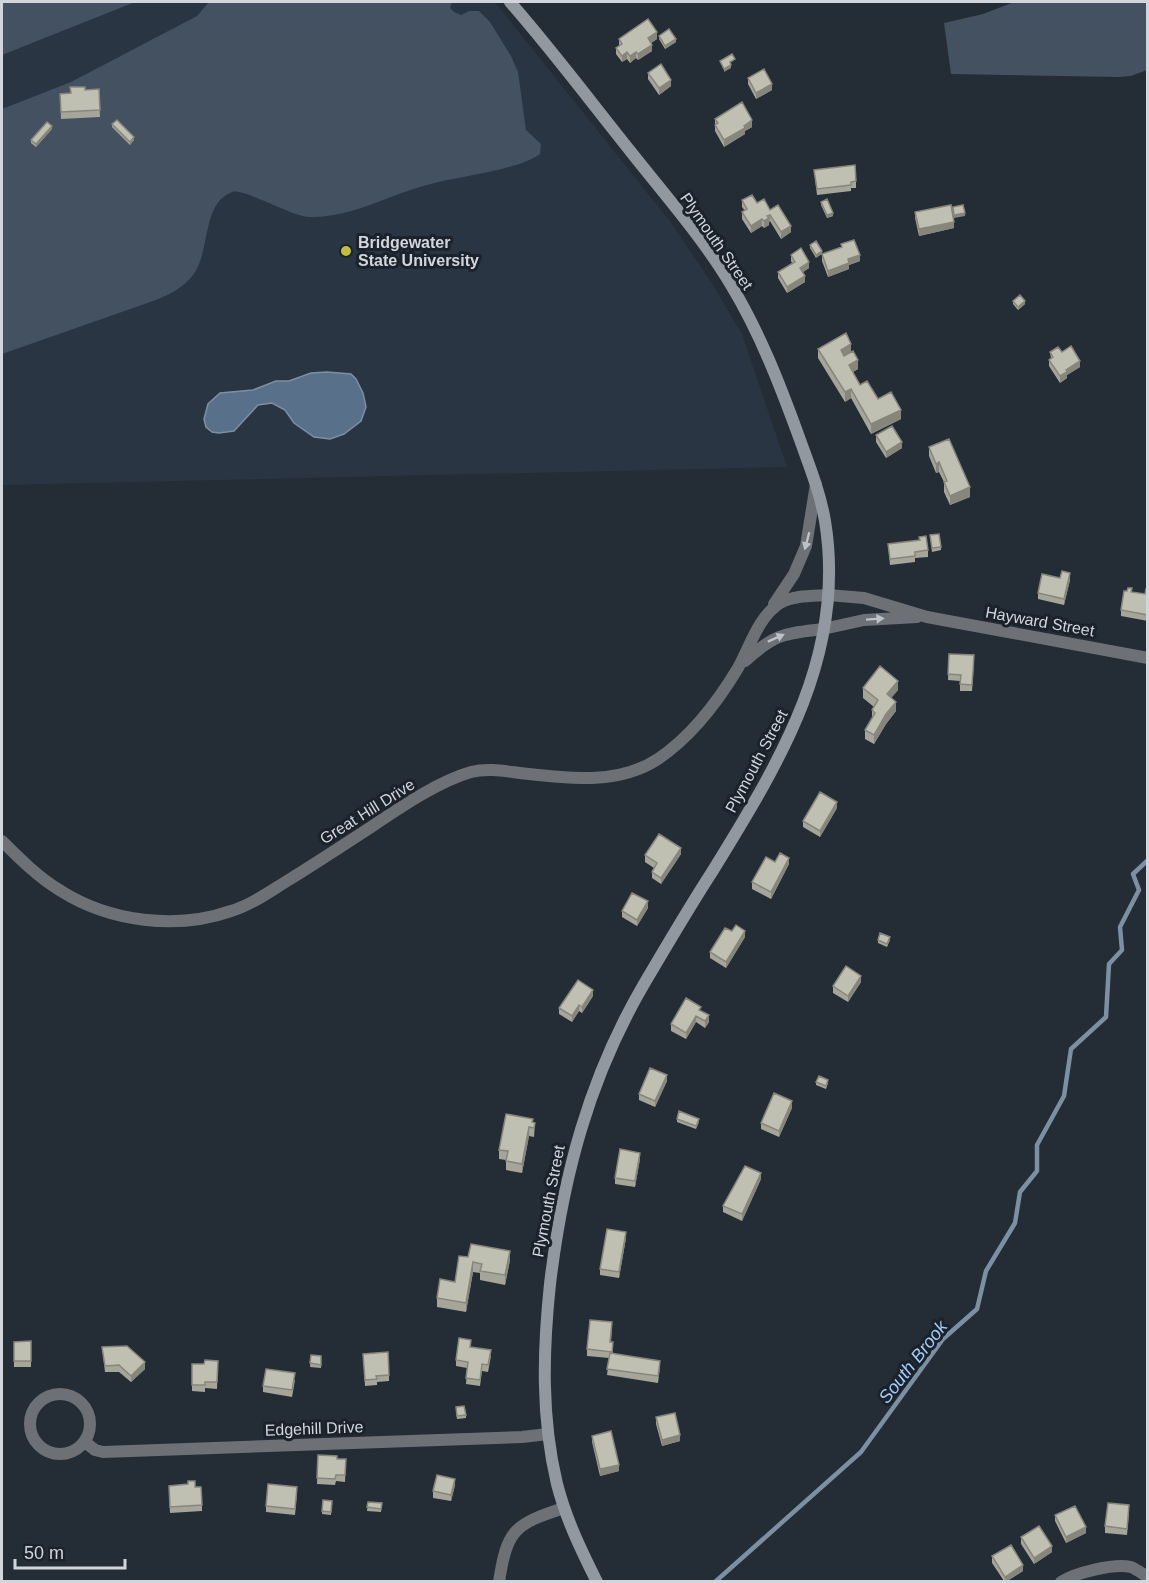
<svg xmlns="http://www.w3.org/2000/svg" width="1149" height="1583" font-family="Helvetica,sans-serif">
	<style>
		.built { fill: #293543 }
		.green { fill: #435160 }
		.water { fill: #59708a; stroke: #7d8fa3; stroke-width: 1.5 }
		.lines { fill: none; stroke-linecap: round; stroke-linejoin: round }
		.stream { stroke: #7d8fa3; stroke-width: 4.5 }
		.minor { stroke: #6d7175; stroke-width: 12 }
		.tertiary { stroke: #6d7175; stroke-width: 12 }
		.secondary { stroke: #91989f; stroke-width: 12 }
		.wall { fill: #a5a599 }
		.shaded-wall { fill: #86867d }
		.building { fill: #c0c0b2; stroke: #86867d; stroke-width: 1.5 }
		.oneway { fill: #bcc2c7 }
		.poi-dot { fill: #c2bd3f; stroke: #1b222b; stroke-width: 2 }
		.labels { text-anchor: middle; stroke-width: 6; stroke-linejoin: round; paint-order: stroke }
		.street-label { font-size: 16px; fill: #d0d6dc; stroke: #1b222b }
		.poi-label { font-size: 16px; font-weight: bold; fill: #d0d6dc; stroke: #1b222b; text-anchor: start }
		.water-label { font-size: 18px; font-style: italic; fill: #a3ccfa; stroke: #1b222b }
	</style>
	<rect width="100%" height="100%" fill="#242c35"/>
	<path class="built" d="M 2,2 L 495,2 L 669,220 L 711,282 L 742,334 L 787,467 L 2,485 Z"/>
	<path class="green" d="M 2,2 L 135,2 L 2,55 Z
		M 209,2 L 452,2 L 450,8 L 454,12 L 461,15 L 469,11 L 479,11 L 490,22 L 511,56 L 518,72 L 526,130 L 541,144 L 540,154 C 519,170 458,176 431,184 C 389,194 353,218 309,217 C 290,216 244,188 232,192 C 201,204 211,252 193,275 C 183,288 170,294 156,300 L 2,354 L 2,109 L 71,82 L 197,16 Z
		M 1014,2 L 1147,2 L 1147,70 L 1131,76 L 1118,77 L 951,74 L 944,23 L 983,14 Z"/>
	<path class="water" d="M 327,372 L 351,374 L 356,379 L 363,393 L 366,407 L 361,421 L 344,434 L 330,439 L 314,437 L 294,423 L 285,410 L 272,403 L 258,405 L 234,431 L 219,433 L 212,432 L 206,427 L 204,419 L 208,404 L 220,393 L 253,390 L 276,381 L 289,381 L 311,373 Z"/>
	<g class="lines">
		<path class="stream" d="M 715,1582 L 861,1452 L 943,1339 L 977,1309 L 986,1271 L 1015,1223 L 1020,1192 L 1037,1171 L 1037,1145 L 1064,1096 L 1071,1049 L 1106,1017 L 1109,964 L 1122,950 L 1120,927 L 1139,890 L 1133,874 L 1148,860"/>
		<path class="minor" d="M 774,604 L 794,574 L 806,546 L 816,484
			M 745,661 C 776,633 783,634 823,629
			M 2,841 C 20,859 39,878 61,891 C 110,922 177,930 231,911 C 251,905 269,892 287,881 C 313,865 339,848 365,831 C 395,811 436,782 471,772 C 487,768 504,771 520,773 C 566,778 617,786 658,759 C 692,736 717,703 738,668 C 750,647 758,617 780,603 C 794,595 813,596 828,595
			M30 1424a30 30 0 1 1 60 0a30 30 0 1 1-60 0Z
			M 85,1442 L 95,1450 L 103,1452 L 522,1437 L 548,1434
			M 499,1582 C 507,1529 515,1524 564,1508
			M 1061,1582 C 1075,1573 1114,1563 1131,1567 C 1136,1569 1143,1574 1148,1577"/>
		<path class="tertiary" d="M 828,595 L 864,598 L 927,617 L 1148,658
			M 823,629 L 864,620 L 917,617"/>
		<path class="secondary" d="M 510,2 C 552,50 591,102 631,152 C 665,195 703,238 731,285 C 760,333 780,385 799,437 C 809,465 820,492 825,521 C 847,655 779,763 712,872 C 688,909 666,947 644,984 C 589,1078 563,1176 550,1284 C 543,1351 541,1417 557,1484 C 566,1519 581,1550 597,1582"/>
	</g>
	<path class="wall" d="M 659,36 L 676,42 L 665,49 L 659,39 Z
		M 619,39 L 657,39 L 651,43 L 652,51 L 638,60 L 636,58 L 630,63 L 627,59 L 622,62 L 616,54 L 616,48 L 619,46 Z
		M 648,73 L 671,86 L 659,95 L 648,79 Z
		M 748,78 L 772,90 L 756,99 L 748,84 Z
		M 70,87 L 85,90 L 99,89 L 100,117 L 61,119 L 60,94 L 70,93 Z
		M 715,119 L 752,127 L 745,131 L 745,134 L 724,147 L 715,131 Z
		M 112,124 L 134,140 L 130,145 L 112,127 Z
		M 52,129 L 36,147 L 31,143 L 31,140 Z
		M 814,170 L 856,181 L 856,188 L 851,188 L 851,191 L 817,195 Z
		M 742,200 L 757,203 L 770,210 L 791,232 L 781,239 L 770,221 L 769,222 L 769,225 L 764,228 L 762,226 L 751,233 L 742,219 L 742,212 L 745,211 L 742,207 Z
		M 821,202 L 833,216 L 827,218 L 821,205 Z
		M 915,212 L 954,228 L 919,236 L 915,218 Z
		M 816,241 L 816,258 L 810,248 L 810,245 Z
		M 841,244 L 860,261 L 849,265 L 849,269 L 828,277 L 822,261 L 822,254 L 841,247 Z
		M 791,255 L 809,268 L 803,272 L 805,282 L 787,293 L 778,278 L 778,272 L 792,263 L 791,261 Z
		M 1013,301 L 1025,304 L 1018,310 L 1013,304 Z
		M 818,349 L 851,352 L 858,369 L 853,372 L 860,385 L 901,419 L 871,434 L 851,398 L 845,402 L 818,358 Z
		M 1050,352 L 1062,352 L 1080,367 L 1067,375 L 1067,378 L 1060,383 L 1049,366 L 1049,360 L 1051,359 Z
		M 876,435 L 902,448 L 886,458 L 876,442 Z
		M 929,447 L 970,497 L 950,505 L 944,492 L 944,482 L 939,472 L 936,473 L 929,456 Z
		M 930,535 L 941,547 L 941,550 L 932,552 Z
		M 888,544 L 928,550 L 928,557 L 915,558 L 915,562 L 890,565 Z
		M 1060,578 L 1070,580 L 1064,605 L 1038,599 L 1038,593 Z
		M 1148,589 L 1148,621 L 1121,616 L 1121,610 L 1132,592 L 1145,594 Z
		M 949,654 L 974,662 L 972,691 L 960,691 L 960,681 L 948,680 Z
		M 863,688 L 898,690 L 891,698 L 896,711 L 886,724 L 874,744 L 865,739 L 865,730 L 872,718 L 872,710 L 874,707 L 863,698 Z
		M 837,808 L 820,837 L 803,827 L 803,821 Z
		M 681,854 L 661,884 L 652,878 L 652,872 L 654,868 L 645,862 L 645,855 Z
		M 775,862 L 789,864 L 771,899 L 752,889 L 752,882 Z
		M 648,908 L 637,926 L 622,917 L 622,911 Z
		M 732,931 L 745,937 L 726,968 L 710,958 L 710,952 Z
		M 878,940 L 890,940 L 887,947 L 878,943 Z
		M 861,982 L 848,1002 L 833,993 L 833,986 Z
		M 593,996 L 582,1013 L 579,1011 L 572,1022 L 559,1014 L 559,1008 Z
		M 701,1011 L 709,1022 L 705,1028 L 696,1022 L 686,1039 L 671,1031 L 671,1024 Z
		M 667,1081 L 655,1107 L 639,1100 L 639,1094 Z
		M 816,1082 L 828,1083 L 826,1089 L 816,1085 Z
		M 792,1108 L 779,1137 L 761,1129 L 761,1123 Z
		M 677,1119 L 699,1122 L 696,1129 L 677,1122 Z
		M 533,1122 L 535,1123 L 534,1137 L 529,1136 L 522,1173 L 506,1170 L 506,1160 L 499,1159 L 499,1150 Z
		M 640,1159 L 635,1187 L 615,1184 L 615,1178 Z
		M 761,1179 L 742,1221 L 723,1212 L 723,1206 Z
		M 626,1238 L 619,1278 L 600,1275 L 600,1269 Z
		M 468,1257 L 510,1260 L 505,1285 L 480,1280 L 480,1273 L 473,1272 L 466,1312 L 437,1307 L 437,1298 L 455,1282 Z
		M 612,1328 L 611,1342 L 613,1354 L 660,1367 L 658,1383 L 607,1375 L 609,1358 L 587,1356 L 587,1349 Z
		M 31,1341 L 31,1367 L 14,1367 L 14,1342 Z
		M 102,1347 L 145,1369 L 131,1382 L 119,1372 L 105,1372 Z
		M 471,1347 L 491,1356 L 488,1372 L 482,1371 L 480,1386 L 466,1384 L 467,1368 L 456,1366 L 456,1360 Z
		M 363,1354 L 389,1375 L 389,1381 L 377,1382 L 377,1385 L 365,1386 Z
		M 311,1355 L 321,1356 L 321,1368 L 310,1367 Z
		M 218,1361 L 217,1389 L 205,1388 L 205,1392 L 192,1391 L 192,1364 L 204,1364 Z
		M 295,1380 L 292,1397 L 263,1392 L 263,1386 Z
		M 456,1411 L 466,1415 L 466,1418 L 457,1419 Z
		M 656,1417 L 680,1441 L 662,1446 L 656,1424 Z
		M 592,1436 L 619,1471 L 600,1476 L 592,1442 Z
		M 318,1455 L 337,1459 L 346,1459 L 345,1482 L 336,1481 L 335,1485 L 317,1484 Z
		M 455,1485 L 451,1501 L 433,1498 L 433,1491 Z
		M 195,1487 L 202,1505 L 202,1511 L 170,1513 L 169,1492 Z
		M 297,1493 L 295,1515 L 266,1512 L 266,1506 Z
		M 323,1500 L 332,1501 L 331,1515 L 322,1514 Z
		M 368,1502 L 382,1503 L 381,1512 L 367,1511 Z
		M 1129,1512 L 1127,1535 L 1105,1533 L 1105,1526 Z
		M 1055,1515 L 1086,1533 L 1066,1543 L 1055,1521 Z
		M 1021,1537 L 1052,1552 L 1034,1564 L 1021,1544 Z
		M 992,1556 L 1023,1571 L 1007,1581 L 1004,1581 L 992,1563 Z"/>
	<path class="shaded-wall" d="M 657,32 L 657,39 L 648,45 L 648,38 Z
		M 676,39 L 676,42 L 665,49 L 665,46 Z
		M 652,45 L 652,51 L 638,60 L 638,54 Z
		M 627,52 L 627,59 L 622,62 L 622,56 Z
		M 636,52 L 636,58 L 630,63 L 630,56 Z
		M 731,65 L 731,68 L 724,72 L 724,69 Z
		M 671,80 L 671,86 L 659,95 L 659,88 Z
		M 772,84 L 772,90 L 756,99 L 756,93 Z
		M 752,120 L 752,127 L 745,131 L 745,134 L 724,147 L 724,140 Z
		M 52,126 L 52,129 L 36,147 L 36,144 Z
		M 134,137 L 134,140 L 130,145 L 130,142 Z
		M 833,213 L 833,216 L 827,218 L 827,215 Z
		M 965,213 L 965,216 L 954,218 L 954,215 Z
		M 770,215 L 769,225 L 764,228 L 764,221 Z
		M 762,219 L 762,226 L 751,233 L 751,226 Z
		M 954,222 L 954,228 L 919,236 L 919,229 Z
		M 791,226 L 791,232 L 781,239 L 781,232 Z
		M 822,251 L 822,254 L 816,258 L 816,255 Z
		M 860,255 L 860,261 L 849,265 L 849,269 L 828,277 L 828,271 L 848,259 Z
		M 809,262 L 809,268 L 800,274 L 800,268 Z
		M 805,276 L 805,282 L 787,293 L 787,287 Z
		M 1025,301 L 1025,304 L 1018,310 L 1018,307 Z
		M 851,344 L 851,353 L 841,359 L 841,350 Z
		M 858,360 L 858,369 L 849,374 L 849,365 Z
		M 1080,361 L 1080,367 L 1067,375 L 1067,378 L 1060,383 L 1060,376 L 1066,370 Z
		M 851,389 L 851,398 L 845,402 L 845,392 Z
		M 901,410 L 901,419 L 871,434 L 871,424 Z
		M 902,442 L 902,448 L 886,458 L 886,452 Z
		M 939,462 L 939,472 L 936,473 L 936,464 Z
		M 970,487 L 970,497 L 950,505 L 950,496 Z
		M 1070,573 L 1070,580 L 1064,605 L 1064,599 Z
		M 898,681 L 898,690 L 887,703 L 887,694 Z
		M 896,702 L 896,711 L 886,724 L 874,744 L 874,735 L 886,714 Z
		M 837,802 L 837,808 L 820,837 L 820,831 Z
		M 681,848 L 681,854 L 661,884 L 661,878 Z
		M 789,858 L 789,864 L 771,899 L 771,892 Z
		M 648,901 L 648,908 L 637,926 L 637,920 Z
		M 745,931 L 745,937 L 726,968 L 726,962 Z
		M 861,976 L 861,982 L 848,1002 L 848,996 Z
		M 593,990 L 593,996 L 582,1013 L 582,1007 Z
		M 579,1005 L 579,1011 L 572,1022 L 572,1016 Z
		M 709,1015 L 709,1022 L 705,1028 L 705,1021 Z
		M 696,1016 L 696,1022 L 686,1039 L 686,1033 Z
		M 667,1075 L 667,1081 L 655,1107 L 655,1101 Z
		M 792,1101 L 792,1108 L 779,1137 L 779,1131 Z
		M 529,1127 L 529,1136 L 522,1173 L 522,1164 Z
		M 640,1153 L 640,1159 L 635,1187 L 635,1181 Z
		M 761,1173 L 761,1179 L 742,1221 L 742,1214 Z
		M 626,1232 L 626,1238 L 619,1278 L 619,1272 Z
		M 510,1251 L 510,1260 L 505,1285 L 505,1275 Z
		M 473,1262 L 473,1272 L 466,1312 L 466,1303 Z
		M 145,1362 L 145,1369 L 131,1382 L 131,1376 Z
		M 680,1435 L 680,1441 L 662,1446 L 662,1440 Z
		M 619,1465 L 619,1471 L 600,1476 L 600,1469 Z
		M 455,1479 L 455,1485 L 451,1501 L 451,1495 Z
		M 1086,1527 L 1086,1533 L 1066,1543 L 1066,1537 Z
		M 1052,1546 L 1052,1552 L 1034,1564 L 1034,1558 Z
		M 1023,1565 L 1023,1571 L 1007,1581 L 1005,1581 L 1005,1577 Z"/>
	<path class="building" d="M 648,19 L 657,32 L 648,38 L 652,45 L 638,54 L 636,52 L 630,56 L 627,52 L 622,56 L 616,48 L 622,44 L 619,39 Z
		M 669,29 L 676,39 L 665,46 L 659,36 Z
		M 732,54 L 735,59 L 730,62 L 731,65 L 724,69 L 720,61 Z
		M 661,64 L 671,80 L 659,88 L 648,73 Z
		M 764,69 L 772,84 L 756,93 L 748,78 Z
		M 70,87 L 85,87 L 85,90 L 99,89 L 100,110 L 61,112 L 60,94 L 71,93 Z
		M 742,102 L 752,120 L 744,126 L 745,128 L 724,140 L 715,125 L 718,123 L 715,119 Z
		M 117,120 L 134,137 L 130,142 L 112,124 Z
		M 47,122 L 52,126 L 36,144 L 31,140 Z
		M 855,165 L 856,181 L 851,182 L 851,185 L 817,189 L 814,170 Z
		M 752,195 L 757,203 L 764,199 L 770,210 L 778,205 L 791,226 L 781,232 L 770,215 L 767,216 L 769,218 L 764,221 L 762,219 L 751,226 L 742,212 L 747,209 L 742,200 Z
		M 827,199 L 833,213 L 827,215 L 821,202 Z
		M 951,205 L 954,222 L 919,229 L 915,212 Z
		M 963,205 L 965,213 L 954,215 L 953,207 Z
		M 854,240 L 860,255 L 848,259 L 849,263 L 828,271 L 822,254 L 842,247 L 841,244 Z
		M 816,241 L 822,251 L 816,255 L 810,245 Z
		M 801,248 L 809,262 L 800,268 L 805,276 L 787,287 L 778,272 L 795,262 L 791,255 Z
		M 1020,295 L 1025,301 L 1018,307 L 1013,301 Z
		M 846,333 L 851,344 L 841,350 L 844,356 L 853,351 L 858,360 L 849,365 L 860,385 L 867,381 L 878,399 L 891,392 L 901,410 L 871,424 L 851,389 L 845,392 L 818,349 Z
		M 1071,346 L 1080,361 L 1066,370 L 1067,372 L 1060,376 L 1049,360 L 1053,357 L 1050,352 L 1058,347 L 1062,352 Z
		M 892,426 L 902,442 L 886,452 L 876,435 Z
		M 949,439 L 970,487 L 950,496 L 944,482 L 947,481 L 939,462 L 936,464 L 929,447 Z
		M 939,534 L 941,547 L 932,548 L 930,535 Z
		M 926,536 L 928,550 L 915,552 L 915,556 L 890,559 L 888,544 L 920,540 L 919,537 Z
		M 1062,571 L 1070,573 L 1064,599 L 1038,593 L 1042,574 L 1060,578 Z
		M 1128,588 L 1132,588 L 1131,592 L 1145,594 L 1146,589 L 1148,589 L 1148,615 L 1121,610 L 1124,591 L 1127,591 Z
		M 949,654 L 974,655 L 972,685 L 960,684 L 961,675 L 948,674 Z
		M 880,666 L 898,681 L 887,694 L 896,702 L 886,714 L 874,735 L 865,730 L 875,713 L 872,710 L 878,700 L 863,688 Z
		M 820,792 L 837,802 L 820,831 L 803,821 Z
		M 659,834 L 681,848 L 661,878 L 652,872 L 657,863 L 645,855 Z
		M 780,853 L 789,858 L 771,892 L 752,882 L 766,857 L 775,862 Z
		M 632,893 L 648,901 L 637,920 L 622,911 Z
		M 736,925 L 745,931 L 726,962 L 710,952 L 725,928 L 732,931 Z
		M 880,933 L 890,937 L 887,944 L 878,940 Z
		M 846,966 L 861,976 L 848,996 L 833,986 Z
		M 578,980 L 593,990 L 582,1007 L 579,1005 L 572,1016 L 559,1008 Z
		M 686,998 L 701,1007 L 699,1010 L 709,1015 L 705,1021 L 696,1016 L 686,1033 L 671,1024 Z
		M 650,1068 L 667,1075 L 655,1101 L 639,1094 Z
		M 819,1076 L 828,1080 L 826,1086 L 816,1082 Z
		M 774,1093 L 792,1101 L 779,1131 L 761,1123 Z
		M 679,1111 L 699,1119 L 696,1126 L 677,1119 Z
		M 506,1114 L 533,1119 L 532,1122 L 535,1123 L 534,1128 L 529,1127 L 522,1164 L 506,1161 L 508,1151 L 499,1150 Z
		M 620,1149 L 640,1153 L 635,1181 L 615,1178 Z
		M 745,1166 L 761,1173 L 742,1214 L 723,1206 Z
		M 607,1229 L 626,1232 L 619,1272 L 600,1269 Z
		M 471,1244 L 510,1251 L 505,1275 L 480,1271 L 482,1264 L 473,1262 L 466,1303 L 437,1298 L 440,1279 L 455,1282 L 459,1256 L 468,1257 Z
		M 590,1320 L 612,1322 L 610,1342 L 613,1342 L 612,1352 L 587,1349 Z
		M 459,1338 L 471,1340 L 470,1347 L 491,1350 L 488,1365 L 482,1364 L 480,1380 L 466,1378 L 468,1362 L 456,1360 Z
		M 31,1341 L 31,1361 L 14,1361 L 14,1342 Z
		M 127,1346 L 145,1362 L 131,1376 L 119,1365 L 105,1366 L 102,1347 Z
		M 388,1352 L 389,1375 L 376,1376 L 377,1379 L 365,1380 L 363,1354 Z
		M 610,1353 L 660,1361 L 658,1376 L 607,1369 Z
		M 311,1355 L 321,1356 L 321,1365 L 310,1363 Z
		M 205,1360 L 218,1361 L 217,1382 L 205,1382 L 205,1385 L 192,1385 L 192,1364 L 204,1364 Z
		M 266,1369 L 295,1373 L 292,1390 L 263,1386 Z
		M 464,1406 L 466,1415 L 457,1416 L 456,1407 Z
		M 675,1413 L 680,1435 L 662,1440 L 656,1417 Z
		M 611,1431 L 619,1465 L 600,1469 L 592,1436 Z
		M 318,1455 L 337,1456 L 337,1459 L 346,1459 L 345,1475 L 336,1475 L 335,1479 L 317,1478 Z
		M 437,1475 L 455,1479 L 451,1495 L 433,1491 Z
		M 188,1481 L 195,1481 L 195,1487 L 201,1487 L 202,1505 L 170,1507 L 169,1486 L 188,1484 Z
		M 268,1484 L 297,1487 L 295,1509 L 266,1506 Z
		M 323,1500 L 332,1501 L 331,1512 L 322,1511 Z
		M 368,1502 L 382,1503 L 381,1509 L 367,1507 Z
		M 1108,1503 L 1129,1505 L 1127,1529 L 1105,1526 Z
		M 1075,1506 L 1086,1527 L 1066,1537 L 1055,1515 Z
		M 1039,1526 L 1052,1546 L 1034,1558 L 1021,1537 Z
		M 1011,1545 L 1023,1565 L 1005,1577 L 992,1556 Z"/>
	<defs><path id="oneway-solid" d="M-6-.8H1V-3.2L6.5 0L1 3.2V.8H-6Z" transform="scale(1.5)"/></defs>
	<g class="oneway">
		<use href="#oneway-solid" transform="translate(807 541) rotate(105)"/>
		<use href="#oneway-solid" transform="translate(875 619) rotate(-4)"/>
		<use href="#oneway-solid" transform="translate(776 638) rotate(-24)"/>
	</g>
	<circle class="poi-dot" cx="346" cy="251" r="6"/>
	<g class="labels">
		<g class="street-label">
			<text transform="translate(717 241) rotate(55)" y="6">Plymouth Street</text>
			<text transform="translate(1040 621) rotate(10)" y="6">Hayward Street</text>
			<text transform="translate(756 761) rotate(-62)" y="6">Plymouth Street</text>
			<text transform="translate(367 811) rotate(-32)" y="6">Great Hill Drive</text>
			<text transform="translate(548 1201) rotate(-79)" y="6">Plymouth Street</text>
			<text transform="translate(314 1428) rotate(-2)" y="6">Edgehill Drive</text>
		</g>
		<g class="poi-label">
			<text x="358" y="248">Bridgewater<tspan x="358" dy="18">State University</tspan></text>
		</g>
		<g class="water-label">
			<text transform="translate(913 1362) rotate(-52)" y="6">South Brook</text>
		</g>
	</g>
	<rect width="1149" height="1583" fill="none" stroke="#d0d6dc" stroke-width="6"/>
	<path d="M15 1559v9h110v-9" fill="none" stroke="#d0d6dc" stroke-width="3"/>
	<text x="24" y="1559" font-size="18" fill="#d0d6dc" stroke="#1b222b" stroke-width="4.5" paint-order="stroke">50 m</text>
</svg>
